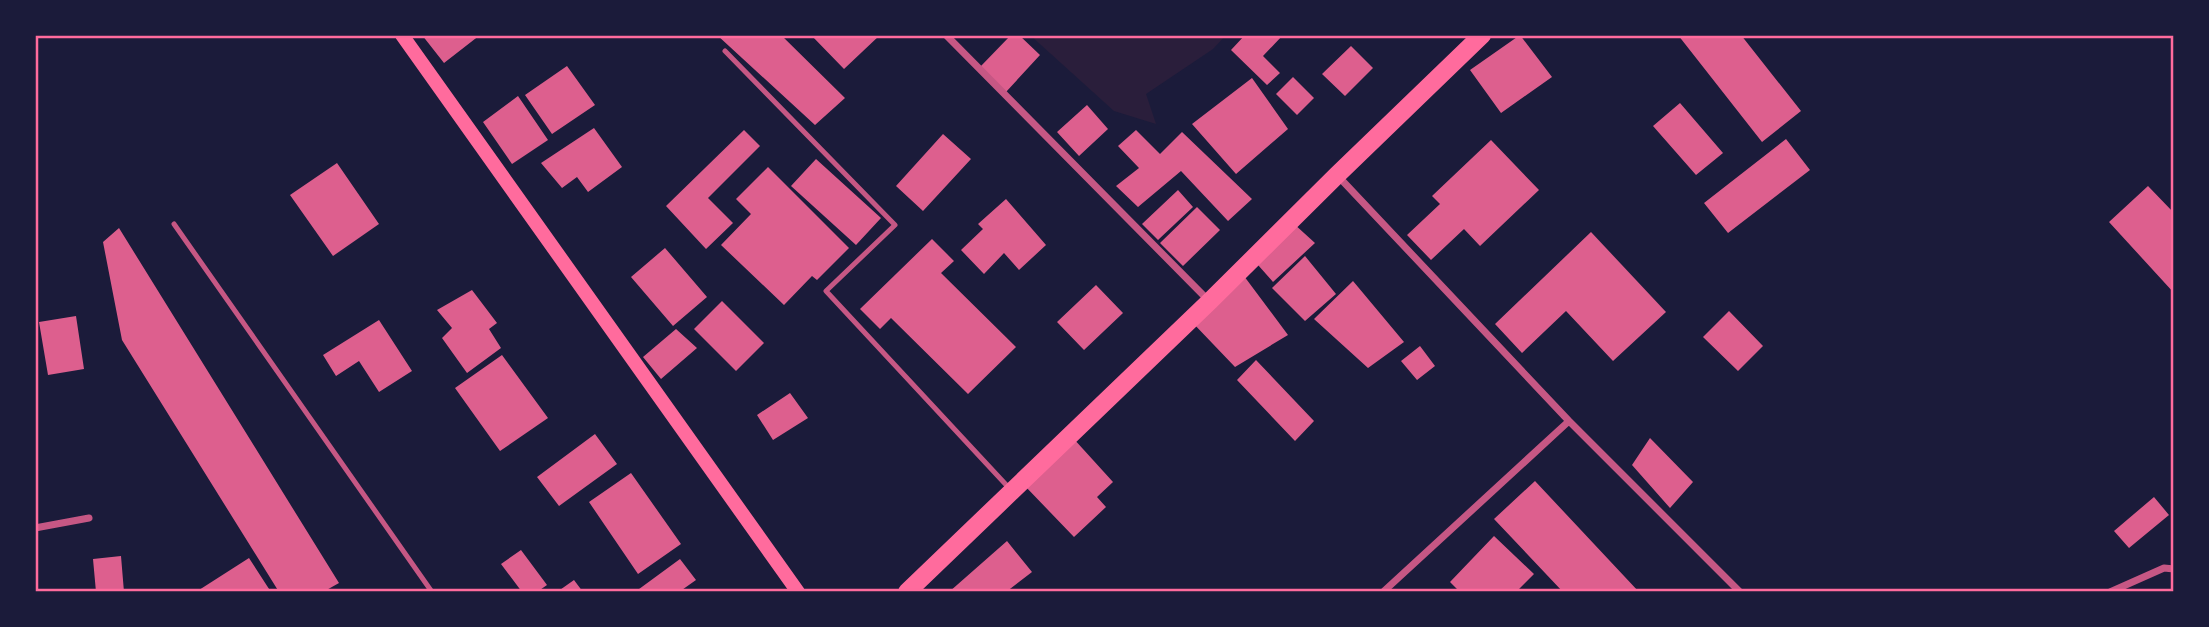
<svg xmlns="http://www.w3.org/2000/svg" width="2209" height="627" font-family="Roboto,sans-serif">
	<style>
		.green { fill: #2a1e3b }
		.building { fill: #dd5f8e }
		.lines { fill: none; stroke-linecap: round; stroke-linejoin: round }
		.service { stroke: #c65784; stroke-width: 5 }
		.minor { stroke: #c65784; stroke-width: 7 }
		.secondary { stroke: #ff6b9d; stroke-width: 14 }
		.primary { stroke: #ff6b9d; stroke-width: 18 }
		.neatline { fill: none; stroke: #ff6b9d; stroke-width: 2.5 }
	</style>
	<rect width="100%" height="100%" fill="#1b1b3a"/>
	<path class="green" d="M 1030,35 L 1226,35 L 1213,49 L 1146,94 L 1156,124 L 1114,111 Z"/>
	<path class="building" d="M 422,35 L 480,35 L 444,63 Z
		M 717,35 L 781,35 L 845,98 L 815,125 Z
		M 811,35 L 880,35 L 844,69 Z
		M 1011,35 L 1019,35 L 1040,55 L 1006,92 L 980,67 Z
		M 1245,35 L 1283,35 L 1263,56 L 1280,73 L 1267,85 L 1231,50 Z
		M 1520,35 L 1552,77 L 1501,113 L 1470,70 Z
		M 1678,35 L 1741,35 L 1801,111 L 1762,142 Z
		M 1351,46 L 1373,68 L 1345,96 L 1322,74 Z
		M 567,66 L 595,105 L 552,134 L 525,95 Z
		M 1293,77 L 1314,98 L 1297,115 L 1276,94 Z
		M 1252,78 L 1288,129 L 1236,174 L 1192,124 Z
		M 518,96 L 548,140 L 512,164 L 483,122 Z
		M 1680,103 L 1723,153 L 1696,175 L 1653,126 Z
		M 1087,105 L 1108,129 L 1079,156 L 1057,132 Z
		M 594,128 L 622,167 L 588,192 L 577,177 L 562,188 L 541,163 Z
		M 744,130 L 760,146 L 708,198 L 733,223 L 706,249 L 666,206 Z
		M 1136,130 L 1160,154 L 1182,132 L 1252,199 L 1228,221 L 1181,171 L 1138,207 L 1116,186 L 1139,168 L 1118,146 Z
		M 943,134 L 971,159 L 923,211 L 896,186 Z
		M 1786,139 L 1810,170 L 1728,233 L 1704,203 Z
		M 1491,140 L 1539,190 L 1480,246 L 1464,229 L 1431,260 L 1407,235 L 1440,204 L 1432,196 Z
		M 816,159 L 881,218 L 856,245 L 791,186 Z
		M 337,163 L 379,224 L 333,256 L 290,195 Z
		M 768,167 L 849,248 L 817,280 L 812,276 L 784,305 L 721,245 L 751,214 L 736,199 Z
		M 2148,186 L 2174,213 L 2174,293 L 2109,222 Z
		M 1178,190 L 1193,207 L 1158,240 L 1142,224 Z
		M 1006,199 L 1046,245 L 1019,270 L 1004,253 L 984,274 L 961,250 L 983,229 L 978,224 Z
		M 1197,207 L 1220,230 L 1183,266 L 1160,243 Z
		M 1293,223 L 1315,243 L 1273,282 L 1258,265 Z
		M 119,228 L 339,583 L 323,592 L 279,592 L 122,340 L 103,242 Z
		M 1591,232 L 1666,312 L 1613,361 L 1566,311 L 1522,353 L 1495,324 Z
		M 932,239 L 954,261 L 941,273 L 1016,347 L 968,394 L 891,318 L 880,329 L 860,309 Z
		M 665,248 L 707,297 L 673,326 L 631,277 Z
		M 1305,256 L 1336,294 L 1305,321 L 1272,288 Z
		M 1244,276 L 1288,335 L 1235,367 L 1191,321 Z
		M 1353,281 L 1404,342 L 1368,368 L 1314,319 Z
		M 1096,285 L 1123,313 L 1084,350 L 1057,322 Z
		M 472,290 L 497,323 L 489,329 L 501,348 L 467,373 L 442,338 L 452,328 L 437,310 Z
		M 722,301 L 764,343 L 736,371 L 694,329 Z
		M 1729,311 L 1763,346 L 1738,371 L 1703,337 Z
		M 76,316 L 84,369 L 48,375 L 39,322 Z
		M 379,320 L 412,371 L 379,392 L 359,361 L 336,376 L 323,355 Z
		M 676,329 L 697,348 L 661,379 L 643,357 Z
		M 1420,346 L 1435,366 L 1417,380 L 1401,361 Z
		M 502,355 L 548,418 L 500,451 L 455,388 Z
		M 1256,360 L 1314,421 L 1295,441 L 1237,380 Z
		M 790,393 L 808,418 L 773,440 L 757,415 Z
		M 595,434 L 617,464 L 559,506 L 537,477 Z
		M 1073,438 L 1113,482 L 1097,497 L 1106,507 L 1074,537 L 1024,485 Z
		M 1650,438 L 1693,482 L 1670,508 L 1632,465 Z
		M 631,473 L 681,544 L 638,574 L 589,502 Z
		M 1535,481 L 1639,592 L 1563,592 L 1494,519 Z
		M 2154,497 L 2169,515 L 2129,548 L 2114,531 Z
		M 1494,536 L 1534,574 L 1516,592 L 1460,592 L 1450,582 Z
		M 1007,541 L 1032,572 L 1006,592 L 949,592 Z
		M 521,550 L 547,585 L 537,592 L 522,592 L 501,564 Z
		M 121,556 L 124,592 L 96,592 L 93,559 Z
		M 249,558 L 271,592 L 200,592 L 199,590 Z
		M 680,559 L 696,580 L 679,592 L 635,592 Z
		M 574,580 L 583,592 L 557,592 Z"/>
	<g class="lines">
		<path class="service" d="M 725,51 L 895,225 L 826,291 L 1010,489
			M 174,224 L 432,592"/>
		<path class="minor" d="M 946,35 L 1209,301
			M 1337,175 L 1569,421 L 1740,592
			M 35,528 L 89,518
			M 1383,592 L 1569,421
			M 2110,592 L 2164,568 L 2174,569"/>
		<path class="secondary" d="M 402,35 L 798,592"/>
		<path class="primary" d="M 907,592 L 1210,301 L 1337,175 L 1482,35"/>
	</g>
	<rect width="2209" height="627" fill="none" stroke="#1b1b3a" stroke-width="74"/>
	<rect x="37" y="37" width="2135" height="553" class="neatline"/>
</svg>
